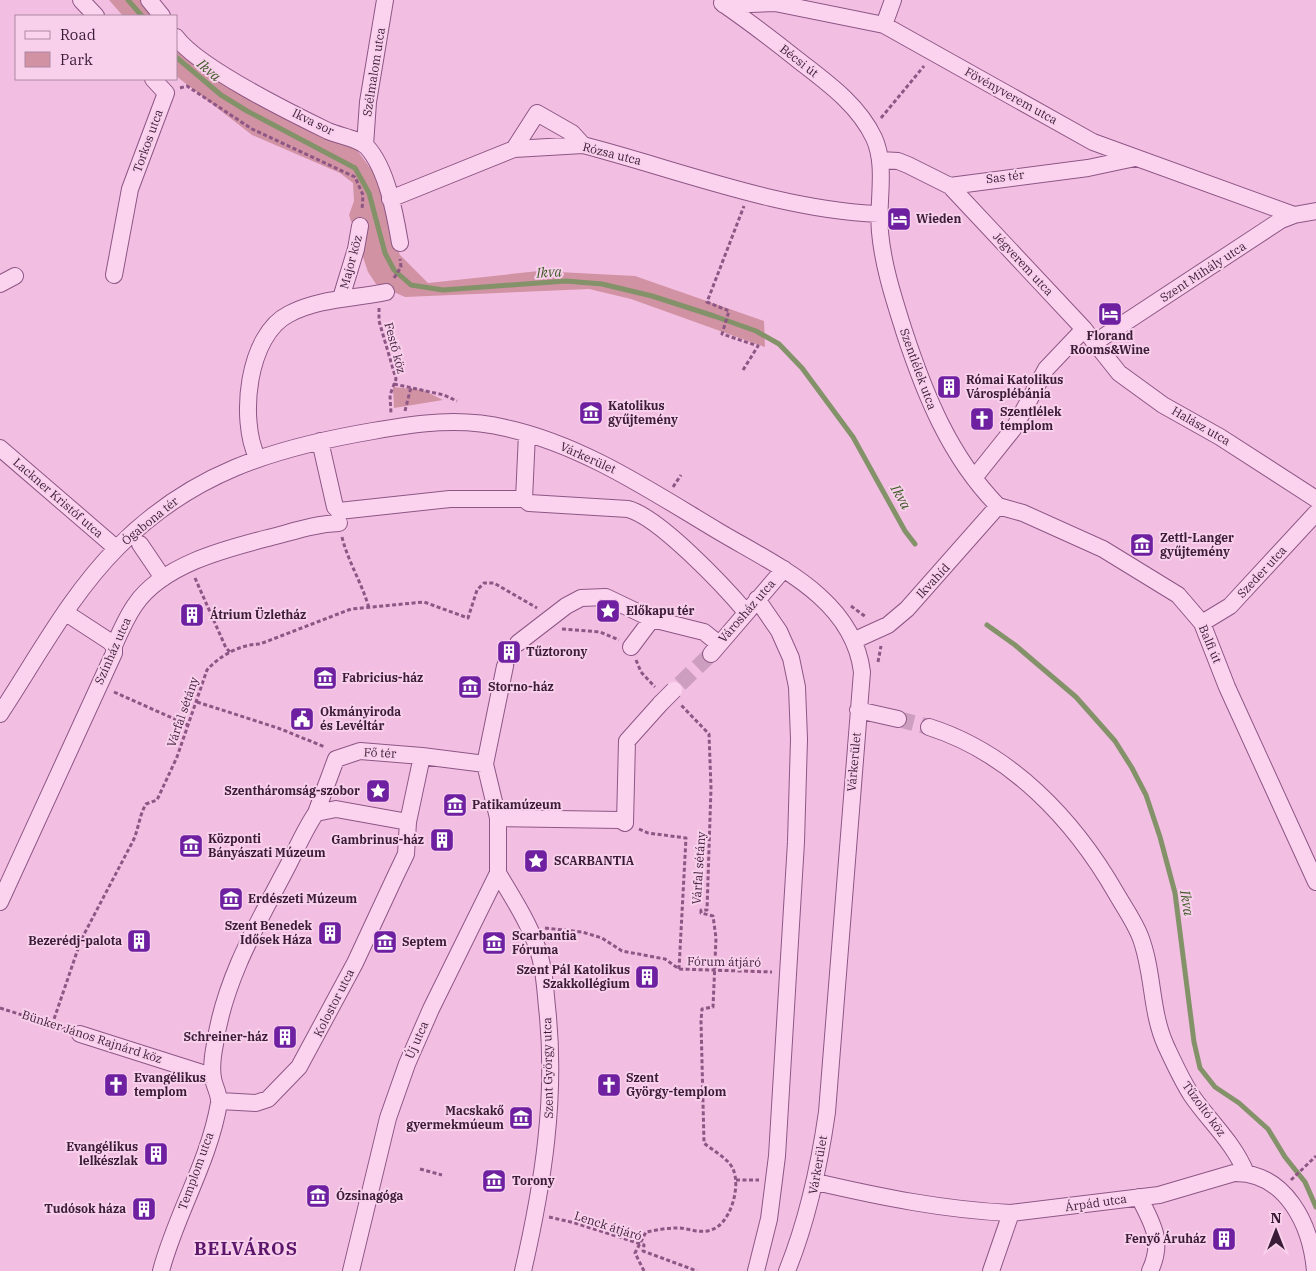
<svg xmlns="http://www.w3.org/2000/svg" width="1316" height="1271" font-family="'IBM Plex Serif',serif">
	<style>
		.green { fill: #d192a3 }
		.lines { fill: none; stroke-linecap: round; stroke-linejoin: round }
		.stream { stroke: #839269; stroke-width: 5 }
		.minor-tunnel { stroke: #cd9ec0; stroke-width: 16; stroke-dasharray: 16 8; stroke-linecap: butt }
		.minor-casing { stroke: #8d5685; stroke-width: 18 }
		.path { stroke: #8d5685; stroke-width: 3; stroke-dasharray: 4 2.5; stroke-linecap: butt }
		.minor { stroke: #fcd3ef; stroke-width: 16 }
		.minor-bridge-casing { stroke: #8d5685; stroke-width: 18; stroke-linecap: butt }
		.minor-bridge { stroke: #fcd3ef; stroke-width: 16 }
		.labels { text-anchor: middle; stroke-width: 4; stroke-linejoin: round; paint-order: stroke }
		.street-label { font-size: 12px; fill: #3b1c38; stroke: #f9d0eb }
		.poi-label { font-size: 12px; font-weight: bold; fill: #3b1c38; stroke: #f9d0eb; text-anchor: start }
		.water-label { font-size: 14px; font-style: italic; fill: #405c29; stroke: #f9d0eb }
		.district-label { font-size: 18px; font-weight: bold; letter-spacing: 1px; fill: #5c176c; stroke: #f9d0eb }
	</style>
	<rect width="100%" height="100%" fill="#f2bfe2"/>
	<path class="green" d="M 109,0 L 141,0 L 153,16 L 123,16 Z
		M 176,47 L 356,149 L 381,182 L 387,221 L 400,255 L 428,283 L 539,271 L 635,276 L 764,321 L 765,347 L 631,299 L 589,289 L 405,297 L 376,284 L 368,272 L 349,215 L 354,201 L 353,183 L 340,173 L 252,135 L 176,76 Z
		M 393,387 L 423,390 L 443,400 L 394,408 Z"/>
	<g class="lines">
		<path class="stream" d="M 128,0 L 142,16
			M 176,57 L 221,95 L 247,111 L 355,168 L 369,193 L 385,253 L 394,270 L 411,285 L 443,290 L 566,281 L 602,284 L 652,296 L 714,316 L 756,331 L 779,344 L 802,368 L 853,437 L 905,531 L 915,544
			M 987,625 L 1015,645 L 1076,697 L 1115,741 L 1132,768 L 1146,795 L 1160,837 L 1175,893 L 1194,1042 L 1200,1068 L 1215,1087 L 1239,1103 L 1268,1129 L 1285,1157 L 1305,1182 L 1316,1207"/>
		<path class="minor-tunnel" d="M 505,666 L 518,643
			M 680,684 L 711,654
			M 898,719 L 929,727"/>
		<defs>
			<path id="minor" d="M 81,0 L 96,16
				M 149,0 L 162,16
				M 722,3 C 748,21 773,40 798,60 C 826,82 858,104 874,138 C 887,166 877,202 880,232 C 883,266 894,299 904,331 C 925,395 950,457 998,506
				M 724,5 L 775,3 L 884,25 L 1093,142 L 1294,215
				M 884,25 L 893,0
				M 176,37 C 199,68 291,113 328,131 C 339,136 358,138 367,147 C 387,169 395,214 400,243
				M 365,145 L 368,102 L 385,0
				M 514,149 L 537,113 L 572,133 L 583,145
				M 880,160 L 898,161 L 908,165 L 950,186 L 1088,168 L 1135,158
				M 950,186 L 1084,329 L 1119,373 L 1163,405 L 1220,437 L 1316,499
				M 390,199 L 514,149 L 583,145 C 679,170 780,210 879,214
				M 114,275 L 130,189 L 166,93 L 153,79
				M 0,284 L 15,276
				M 341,298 L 356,249 L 360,226
				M 1094,343 L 1281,220 L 1294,215 L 1316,211
				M 320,441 L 335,507 L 339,511 L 450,499 L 524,499 L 529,503 L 628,509 C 659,517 724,586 746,612
				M 0,448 L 116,548
				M 257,457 C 239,420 247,335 289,314 C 320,298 353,299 386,292
				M 974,478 L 1014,428 L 1046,369 L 1084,329
				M 524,499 L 527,434
				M 998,506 L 1023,513 L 1103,549 L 1178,595 L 1202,623 L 1227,687 L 1316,882
				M 140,544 L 163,578
				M 66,613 L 109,641 L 114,646
				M 1202,623 L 1230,606 L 1316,513
				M 855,640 L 888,625 L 907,609 L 998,506
				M 518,643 L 566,606 L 581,598 L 606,597 L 652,619 L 704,632 L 719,644
				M 631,647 L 652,619
				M 711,654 L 784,569
				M 858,710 L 898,719
				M 0,714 C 37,658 70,595 118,547 C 191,473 273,448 373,431 C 418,423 461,417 506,428 C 583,445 651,491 718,531 C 775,565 853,598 862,672 L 827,1112 C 819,1168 808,1219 787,1271
				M 929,727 C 1011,753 1074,820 1116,893 C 1124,907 1134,921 1140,936 C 1154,972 1150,1011 1166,1046 C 1174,1063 1182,1081 1192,1096 C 1210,1122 1234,1143 1246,1173
				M 316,813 L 336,759 L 360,751 L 422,756
				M 498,818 L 620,820 L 625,823 L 627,741 L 661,703
				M 498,873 C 512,897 528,921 537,947 C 544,966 545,987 547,1007 C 557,1097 543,1184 523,1271
				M 0,902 L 114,653 L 114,646 C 120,632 126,618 135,605 C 162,565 225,549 268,538 C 292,532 314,524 339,523
				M 80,1034 L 212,1076
				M 220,1101 L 256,1103 L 268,1099 L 299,1067 L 355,963 L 395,877 L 406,854 L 408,822
				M 816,1182 C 881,1197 944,1210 1011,1213 L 1159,1195 L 1234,1173 C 1286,1172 1311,1225 1315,1271
				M 1139,1197 C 1153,1225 1164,1241 1150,1271
				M 161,1271 C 176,1214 209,1162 219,1103 C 220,1095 214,1086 213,1078 C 211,1067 213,1054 215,1044 C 224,982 255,928 284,873 C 295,853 303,832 316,813 L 336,809 L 408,822 L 422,756 L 485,764 L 505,666
				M 351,1271 L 388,1118 L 407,1064 L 431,1009 L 498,873 L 498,818 L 485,764
				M 756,1271 L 769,1219 L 777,1156 L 796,842 L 799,739 L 797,687 L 791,658 L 779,631 L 757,599
				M 991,1271 L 1011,1213"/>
		</defs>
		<use href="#minor" class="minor-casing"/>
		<path class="path" d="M 180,88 L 187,86 L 252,129 L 355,177 L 363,195 L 362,210
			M 881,118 L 924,66
			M 394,278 L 401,267 L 400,259
			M 379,308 L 379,321 L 396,379 L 390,395 L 391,414
			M 743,370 L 758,346 L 722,334 L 729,311 L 707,302 L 744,206
			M 394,384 L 444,395 L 457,401
			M 405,411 L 411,387
			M 673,487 L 681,475
			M 342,537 C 348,562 362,583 369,608
			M 195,578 L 226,648 L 231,653
			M 851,606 L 866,617
			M 562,629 L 600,632 L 619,640
			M 636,660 L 641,672 L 655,687
			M 878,662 L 881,646
			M 114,692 L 188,725
			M 197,702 L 278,728 L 325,747
			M 639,829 L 648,833 L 686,838 L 679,969
			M 545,928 L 582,932 L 602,938 L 622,951 L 665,959 L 679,969 L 772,972
			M 0,1008 L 66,1029
			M 52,1025 L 81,940 L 133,841 C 139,828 139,816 146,804 L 157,800 L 177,757 L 207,670 C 219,656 241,644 260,644 L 351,609 L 424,602 L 468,618 L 477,590 L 484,583 L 494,583 L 537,608
			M 420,1169 L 442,1175
			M 736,1180 L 759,1180
			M 1291,1180 L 1316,1156
			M 549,1217 L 575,1223 L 644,1245 L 643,1251 L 697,1271
			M 644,1271 L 635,1253 L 646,1232 C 656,1230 667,1228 677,1228 C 689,1228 699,1234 711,1230 C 731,1224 741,1186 733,1169 C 728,1158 713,1151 704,1143 L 701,1021 L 702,1009 L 713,1007 L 716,938 L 713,916 L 701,913 L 701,910 L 707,910 L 711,788 L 709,734 L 681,705"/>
		<use href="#minor" class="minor"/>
		<defs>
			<path id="minor-bridge" d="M 661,703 L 674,690"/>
		</defs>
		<use href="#minor-bridge" class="minor-bridge-casing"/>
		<use href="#minor-bridge" class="minor-bridge"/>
	</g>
	<defs>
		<symbol id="hotel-square" viewBox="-11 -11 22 22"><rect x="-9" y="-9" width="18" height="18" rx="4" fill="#6e20a1" stroke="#f9d0eb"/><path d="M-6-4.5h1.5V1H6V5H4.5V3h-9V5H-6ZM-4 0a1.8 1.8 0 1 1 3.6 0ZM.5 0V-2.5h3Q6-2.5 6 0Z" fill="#fff"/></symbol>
		<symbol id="building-square" viewBox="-11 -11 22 22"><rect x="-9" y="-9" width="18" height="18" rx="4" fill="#6e20a1" stroke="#f9d0eb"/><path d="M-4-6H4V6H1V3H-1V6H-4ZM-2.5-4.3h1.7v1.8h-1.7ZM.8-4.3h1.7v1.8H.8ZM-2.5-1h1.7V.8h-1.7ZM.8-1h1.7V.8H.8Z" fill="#fff"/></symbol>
		<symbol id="museum-square" viewBox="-11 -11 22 22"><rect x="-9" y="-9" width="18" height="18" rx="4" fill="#6e20a1" stroke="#f9d0eb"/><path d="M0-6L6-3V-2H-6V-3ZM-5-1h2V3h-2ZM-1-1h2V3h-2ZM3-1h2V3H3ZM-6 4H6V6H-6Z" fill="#fff"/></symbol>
		<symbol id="church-square" viewBox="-11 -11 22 22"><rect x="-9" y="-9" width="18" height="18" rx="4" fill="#6e20a1" stroke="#f9d0eb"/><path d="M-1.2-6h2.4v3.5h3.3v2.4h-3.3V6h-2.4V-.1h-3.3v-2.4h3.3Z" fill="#fff"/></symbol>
		<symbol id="sight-square" viewBox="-11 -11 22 22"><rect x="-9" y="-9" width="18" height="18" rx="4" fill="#6e20a1" stroke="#f9d0eb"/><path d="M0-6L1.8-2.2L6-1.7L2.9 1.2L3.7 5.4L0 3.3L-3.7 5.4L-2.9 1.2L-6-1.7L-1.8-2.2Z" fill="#fff"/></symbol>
		<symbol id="civic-square" viewBox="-11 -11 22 22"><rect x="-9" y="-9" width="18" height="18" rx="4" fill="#6e20a1" stroke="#f9d0eb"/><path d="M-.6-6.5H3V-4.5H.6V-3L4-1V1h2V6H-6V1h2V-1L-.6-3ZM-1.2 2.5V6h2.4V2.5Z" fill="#fff"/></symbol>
	</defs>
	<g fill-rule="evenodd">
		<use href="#hotel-square" x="885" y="205" width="28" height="28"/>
		<use href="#hotel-square" x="1096" y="300" width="28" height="28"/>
		<use href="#building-square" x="935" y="373" width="28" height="28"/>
		<use href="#museum-square" x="577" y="399" width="28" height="28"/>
		<use href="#church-square" x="968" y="405" width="28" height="28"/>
		<use href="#museum-square" x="1128" y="531" width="28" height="28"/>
		<use href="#sight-square" x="594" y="597" width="28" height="28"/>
		<use href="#building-square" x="178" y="601" width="28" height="28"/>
		<use href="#building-square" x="495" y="638" width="28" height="28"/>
		<use href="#museum-square" x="311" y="664" width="28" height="28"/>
		<use href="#museum-square" x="456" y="673" width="28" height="28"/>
		<use href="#civic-square" x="288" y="705" width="28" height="28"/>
		<use href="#sight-square" x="364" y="777" width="28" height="28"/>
		<use href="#museum-square" x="441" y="791" width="28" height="28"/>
		<use href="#building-square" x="428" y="826" width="28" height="28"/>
		<use href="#museum-square" x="177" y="832" width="28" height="28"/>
		<use href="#sight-square" x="522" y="847" width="28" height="28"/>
		<use href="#museum-square" x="217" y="885" width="28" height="28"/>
		<use href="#building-square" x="316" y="919" width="28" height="28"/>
		<use href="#building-square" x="125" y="927" width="28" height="28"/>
		<use href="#museum-square" x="371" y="928" width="28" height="28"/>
		<use href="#museum-square" x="480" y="929" width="28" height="28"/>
		<use href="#building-square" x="633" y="963" width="28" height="28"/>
		<use href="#building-square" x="271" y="1023" width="28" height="28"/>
		<use href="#church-square" x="102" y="1071" width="28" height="28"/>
		<use href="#church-square" x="595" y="1071" width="28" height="28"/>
		<use href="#museum-square" x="507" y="1104" width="28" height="28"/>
		<use href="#building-square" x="142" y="1140" width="28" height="28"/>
		<use href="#museum-square" x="480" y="1167" width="28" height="28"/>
		<use href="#museum-square" x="304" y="1182" width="28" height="28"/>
		<use href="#building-square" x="130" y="1195" width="28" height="28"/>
		<use href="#building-square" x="1210" y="1225" width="28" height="28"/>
	</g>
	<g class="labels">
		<g class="street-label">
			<text transform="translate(799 61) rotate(38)" y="4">Bécsi út</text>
			<text transform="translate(374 72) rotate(-81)" y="4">Szélmalom utca</text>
			<text transform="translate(1011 96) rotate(29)" y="4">Fövényverem utca</text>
			<text transform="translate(313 122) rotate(26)" y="4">Ikva sor</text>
			<text transform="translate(148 141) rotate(-70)" y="4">Torkos utca</text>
			<text transform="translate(612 154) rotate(14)" y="4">Rózsa utca</text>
			<text transform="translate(1005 177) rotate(-7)" y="4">Sas tér</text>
			<text transform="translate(351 262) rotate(-75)" y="4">Major köz</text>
			<text transform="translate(1023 264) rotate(47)" y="4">Jégverem utca</text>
			<text transform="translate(1203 272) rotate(-33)" y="4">Szent Mihály utca</text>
			<text transform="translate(395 348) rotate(75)" y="4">Festő köz</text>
			<text transform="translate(918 369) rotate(70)" y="4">Szentlélek utca</text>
			<text transform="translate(1201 426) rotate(30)" y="4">Halász utca</text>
			<text transform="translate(588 458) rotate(24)" y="4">Várkerület</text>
			<text transform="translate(58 498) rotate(41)" y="4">Lackner Kristóf utca</text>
			<text transform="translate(150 521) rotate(-39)" y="4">Ógabona tér</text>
			<text transform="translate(1262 572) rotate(-47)" y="4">Szeder utca</text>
			<text transform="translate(933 581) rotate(-47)" y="4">Ikvahíd</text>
			<text transform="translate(747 611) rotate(-49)" y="4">Városház utca</text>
			<text transform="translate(1210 644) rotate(67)" y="4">Balfi út</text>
			<text transform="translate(113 651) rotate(-66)" y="4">Színház utca</text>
			<text transform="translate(183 712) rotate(-71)" y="4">Várfal sétány</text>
			<text transform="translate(380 753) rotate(3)" y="4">Fő tér</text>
			<text transform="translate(854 762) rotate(-85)" y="4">Várkerület</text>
			<text transform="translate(699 868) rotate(-86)" y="4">Várfal sétány</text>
			<text transform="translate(724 962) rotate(1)" y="4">Fórum átjáró</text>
			<text transform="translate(334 1003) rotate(-63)" y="4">Kolostor utca</text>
			<text transform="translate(92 1037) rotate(18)" y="4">Bünker János Rajnárd köz</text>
			<text transform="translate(417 1040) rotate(-66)" y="4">Új utca</text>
			<text transform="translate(548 1068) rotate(-91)" y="4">Szent György utca</text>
			<text transform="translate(1204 1109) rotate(54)" y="4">Tűzoltó köz</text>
			<text transform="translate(818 1165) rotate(-80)" y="4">Várkerület</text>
			<text transform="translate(196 1171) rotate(-70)" y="4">Templom utca</text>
			<text transform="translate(1096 1203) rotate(-8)" y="4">Árpád utca</text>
			<text transform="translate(608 1226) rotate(18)" y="4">Lenck átjáró</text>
		</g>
		<g class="poi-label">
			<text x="916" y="223">Wieden</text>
			<text x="1110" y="340" text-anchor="middle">Florand<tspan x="1110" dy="14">Rooms&amp;Wine</tspan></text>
			<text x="966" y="384">Római Katolikus<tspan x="966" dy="14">Városplébánia</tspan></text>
			<text x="608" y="410">Katolikus<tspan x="608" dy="14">gyűjtemény</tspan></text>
			<text x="1000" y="416">Szentlélek<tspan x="1000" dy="14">templom</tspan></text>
			<text x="1160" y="542">Zettl-Langer<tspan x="1160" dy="14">gyűjtemény</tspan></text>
			<text x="626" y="615">Előkapu tér</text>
			<text x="210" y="619">Átrium Üzletház</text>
			<text x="526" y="656">Tűztorony</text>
			<text x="342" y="682">Fabricius-ház</text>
			<text x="488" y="691">Storno-ház</text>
			<text x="320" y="716">Okmányiroda<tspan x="320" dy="14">és Levéltár</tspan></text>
			<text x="360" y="795" text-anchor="end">Szentháromság-szobor</text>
			<text x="472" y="809">Patikamúzeum</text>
			<text x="208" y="843">Központi<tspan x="208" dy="14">Bányászati Múzeum</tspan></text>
			<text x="424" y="844" text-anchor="end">Gambrinus-ház</text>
			<text x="554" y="865">SCARBANTIA</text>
			<text x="248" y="903">Erdészeti Múzeum</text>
			<text x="312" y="930" text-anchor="end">Szent Benedek<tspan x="312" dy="14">Idősek Háza</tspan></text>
			<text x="512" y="940">Scarbantia<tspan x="512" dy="14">Fóruma</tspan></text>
			<text x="122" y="945" text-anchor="end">Bezerédj-palota</text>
			<text x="402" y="946">Septem</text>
			<text x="630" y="974" text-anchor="end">Szent Pál Katolikus<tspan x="630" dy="14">Szakkollégium</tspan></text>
			<text x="268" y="1041" text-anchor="end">Schreiner-ház</text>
			<text x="134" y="1082">Evangélikus<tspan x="134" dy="14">templom</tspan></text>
			<text x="626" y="1082">Szent<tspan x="626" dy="14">György-templom</tspan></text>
			<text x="504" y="1115" text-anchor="end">Macskakő<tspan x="504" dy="14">gyermekmúeum</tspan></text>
			<text x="138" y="1151" text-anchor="end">Evangélikus<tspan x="138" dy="14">lelkészlak</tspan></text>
			<text x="512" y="1185">Torony</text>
			<text x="336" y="1200">Ózsinagóga</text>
			<text x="126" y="1213" text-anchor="end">Tudósok háza</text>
			<text x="1206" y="1243" text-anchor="end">Fenyő Áruház</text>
		</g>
		<g class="water-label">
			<text transform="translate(209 70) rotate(40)" y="5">Ikva</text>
			<text transform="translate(549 272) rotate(-3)" y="5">Ikva</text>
			<text transform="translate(901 497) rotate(60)" y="5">Ikva</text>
			<text transform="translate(1187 903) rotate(81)" y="5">Ikva</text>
		</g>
		<g class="district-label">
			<text x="246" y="1255">BELVÁROS</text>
		</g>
	</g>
	<rect x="15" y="15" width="162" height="65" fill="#f9d0eb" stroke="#ad88a3"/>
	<rect x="25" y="31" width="25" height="8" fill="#fcd3ef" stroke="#ad88a3"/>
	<text x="60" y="40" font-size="15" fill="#3b1c38">Road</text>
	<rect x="25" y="52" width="25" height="15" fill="#d192a3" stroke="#ad88a3"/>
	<text x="60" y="65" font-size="15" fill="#3b1c38">Park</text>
	<g transform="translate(1276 1231)" stroke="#f9d0eb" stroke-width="4" paint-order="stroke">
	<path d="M0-4L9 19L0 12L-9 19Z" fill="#3b1c38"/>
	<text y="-8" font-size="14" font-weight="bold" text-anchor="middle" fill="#3b1c38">N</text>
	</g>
</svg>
